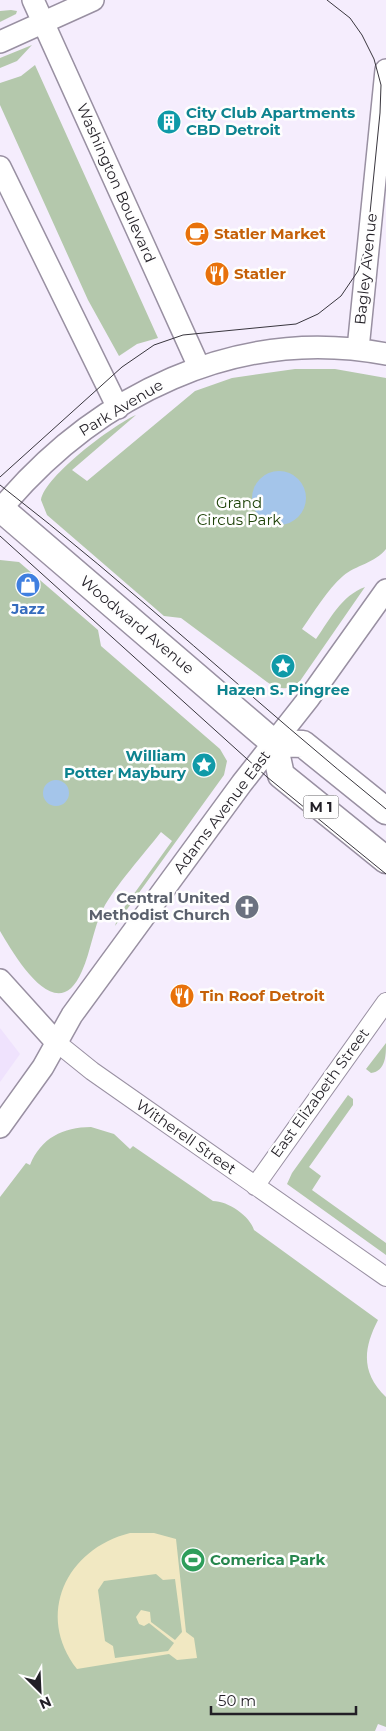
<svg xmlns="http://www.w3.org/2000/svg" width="386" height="1731" font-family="Montserrat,sans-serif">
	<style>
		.built { fill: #efe2fd }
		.green { fill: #b4c8ac }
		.sand { fill: #f1e8c2; fill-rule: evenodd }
		.water { fill: #a4c5ea }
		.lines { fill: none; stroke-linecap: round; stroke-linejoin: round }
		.minor-casing { stroke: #9990a2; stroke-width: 20 }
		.tertiary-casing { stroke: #9990a2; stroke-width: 24 }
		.primary-casing { stroke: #9990a2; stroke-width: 29 }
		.minor { stroke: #fff; stroke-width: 18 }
		.tertiary { stroke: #fff; stroke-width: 21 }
		.primary { stroke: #fff; stroke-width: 26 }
		.tram { stroke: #39363e; stroke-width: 1 }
		.labels { text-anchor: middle; stroke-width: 5; stroke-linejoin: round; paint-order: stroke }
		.shield { fill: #fefefe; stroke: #646267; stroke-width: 1 }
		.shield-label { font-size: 14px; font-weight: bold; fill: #221f26 }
		.culture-label { font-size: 15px; font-weight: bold; fill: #0d838f; stroke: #fefefe; text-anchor: start }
		.street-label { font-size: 15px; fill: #221f26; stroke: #fefefe }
		.food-label { font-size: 15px; font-weight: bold; fill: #c56008; stroke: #fefefe; text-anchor: start }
		.park-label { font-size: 15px; fill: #1e4208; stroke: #fefefe }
		.shop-label { font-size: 15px; font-weight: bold; fill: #366cbe; stroke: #fefefe }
		.worship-label { font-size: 15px; font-weight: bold; fill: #5b616d; stroke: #fefefe; text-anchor: end }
		.leisure-label { font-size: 15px; font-weight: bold; fill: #27864d; stroke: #fefefe; text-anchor: start }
	</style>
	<rect width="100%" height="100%" fill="#f5edfd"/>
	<path class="built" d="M 0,1028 L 20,1054 L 0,1082 Z"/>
	<path class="green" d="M 11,10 L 17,11 L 16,14 L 0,22 L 0,11 Z
		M 32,45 L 17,61 L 0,68 L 0,58 Z
		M 35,65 L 158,338 L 137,344 L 119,356 L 88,300 L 0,105 L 0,83 L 21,76 Z
		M 295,369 L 335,369 L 386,378 L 386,549 C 375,563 356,565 343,576 C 327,590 314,612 302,629 L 316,639 C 330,619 341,596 365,587 L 300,681 C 288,691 279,690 267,682 L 181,618 L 164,616 L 47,515 L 41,500 C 45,476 113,425 136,415 L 72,470 L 87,481 L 195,391 L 232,378 Z
		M 0,560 L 19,562 L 98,630 L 101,646 L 220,749 L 227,761 L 224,775 L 115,926 L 118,916 L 172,841 L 161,832 C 144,854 115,886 103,909 C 93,929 91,951 82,971 C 57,1030 15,956 0,931 Z
		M 386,1043 C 386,1055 386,1071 371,1073 L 366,1069 Z
		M 348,1095 L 353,1099 L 353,1105 L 309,1167 L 321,1176 L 312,1190 L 386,1243 L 386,1255 L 287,1184 L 292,1173 Z
		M 91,1127 L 114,1134 L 130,1149 L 133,1146 L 213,1201 C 228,1201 250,1216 254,1230 L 378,1320 C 363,1349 361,1373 386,1397 L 386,1727 L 378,1724 L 375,1731 L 0,1731 L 0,1197 L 26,1163 L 30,1165 C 41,1138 63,1127 91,1127 Z"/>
	<path class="sand" d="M 130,1533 L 154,1533 L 176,1539 L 186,1632 L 194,1638 L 197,1658 L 177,1660 L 169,1654 L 77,1669 C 35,1615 66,1549 130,1533 ZM 156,1574 L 163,1580 L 175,1579 L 182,1632 L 175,1640 L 151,1622 L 150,1612 L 141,1610 L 136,1617 L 139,1624 L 144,1626 L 149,1623 L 174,1643 L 168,1651 L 115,1658 L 113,1646 L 105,1641 L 98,1590 L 104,1581 Z"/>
	<path class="water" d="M252 498a27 27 0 1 1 54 0a27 27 0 1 1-54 0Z
		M43 793a13 13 0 1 1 26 0a13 13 0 1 1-26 0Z"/>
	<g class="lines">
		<defs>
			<path id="minor" d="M 56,1042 L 92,1071 L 386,1277
				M 255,1186 L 386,1002"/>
			<path id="tertiary" d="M 33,0 L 199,367
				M 0,42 L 93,0
				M 0,167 L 118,408
				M 358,349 L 386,70
				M 0,510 C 95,396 236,325 386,354
				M 0,980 L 56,1042
				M 0,1127 L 43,1067 L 72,1015 L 242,783 L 309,698 L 386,590"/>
			<path id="primary" d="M 0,508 L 274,743 L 281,775 L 386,860
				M 274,743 L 303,744 L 386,811"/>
		</defs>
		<use href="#minor" class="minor-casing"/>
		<use href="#tertiary" class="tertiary-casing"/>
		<use href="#primary" class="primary-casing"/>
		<use href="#minor" class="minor"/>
		<use href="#tertiary" class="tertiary"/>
		<use href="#primary" class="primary"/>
		<path class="tram" d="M 0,477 L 122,367 L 154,345 L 183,335 L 296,324 L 318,314 L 341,296 L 358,271 L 367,243 L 380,113 L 381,85 L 374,59 L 362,35 L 350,18 L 327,0
			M 0,485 C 133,588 255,703 386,809
			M 0,536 L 267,777 L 386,874"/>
	</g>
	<defs>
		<symbol id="building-disc" viewBox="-11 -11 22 22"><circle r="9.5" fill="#0f9aa8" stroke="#fefefe"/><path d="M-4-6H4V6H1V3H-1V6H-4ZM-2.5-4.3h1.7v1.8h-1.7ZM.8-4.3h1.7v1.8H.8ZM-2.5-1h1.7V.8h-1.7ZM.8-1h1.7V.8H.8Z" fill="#fff"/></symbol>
		<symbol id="cafe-disc" viewBox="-11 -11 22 22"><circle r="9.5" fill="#e8710a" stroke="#fefefe"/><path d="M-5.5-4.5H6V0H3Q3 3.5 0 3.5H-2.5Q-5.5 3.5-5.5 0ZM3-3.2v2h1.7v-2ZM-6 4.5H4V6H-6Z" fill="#fff"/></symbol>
		<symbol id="restaurant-disc" viewBox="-11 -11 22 22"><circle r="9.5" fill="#e8710a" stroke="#fefefe"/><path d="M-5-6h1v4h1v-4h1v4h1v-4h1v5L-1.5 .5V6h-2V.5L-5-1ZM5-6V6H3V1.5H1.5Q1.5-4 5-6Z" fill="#fff"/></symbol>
		<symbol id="shop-disc" viewBox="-11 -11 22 22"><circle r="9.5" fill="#3f7fe0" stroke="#fefefe"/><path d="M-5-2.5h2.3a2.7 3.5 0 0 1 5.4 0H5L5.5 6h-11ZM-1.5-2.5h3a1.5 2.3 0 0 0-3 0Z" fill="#fff"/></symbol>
		<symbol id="sight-disc" viewBox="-11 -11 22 22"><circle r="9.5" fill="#0f9aa8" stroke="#fefefe"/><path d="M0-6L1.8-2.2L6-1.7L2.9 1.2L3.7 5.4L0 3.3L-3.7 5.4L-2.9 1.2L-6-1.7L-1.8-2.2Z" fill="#fff"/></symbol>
		<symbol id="church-disc" viewBox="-11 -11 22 22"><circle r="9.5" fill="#6b7280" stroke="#fefefe"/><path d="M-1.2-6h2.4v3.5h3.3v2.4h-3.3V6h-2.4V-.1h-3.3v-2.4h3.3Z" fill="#fff"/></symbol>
		<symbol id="stadium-disc" viewBox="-11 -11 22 22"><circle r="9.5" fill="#2e9e5b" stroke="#fefefe"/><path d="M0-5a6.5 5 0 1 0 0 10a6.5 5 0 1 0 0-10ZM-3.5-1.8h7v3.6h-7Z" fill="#fff"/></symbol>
	</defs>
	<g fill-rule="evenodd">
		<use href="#building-disc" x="155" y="108" width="28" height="28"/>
		<use href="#cafe-disc" x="183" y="220" width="28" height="28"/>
		<use href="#restaurant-disc" x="203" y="260" width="28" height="28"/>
		<use href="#shop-disc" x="14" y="571" width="28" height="28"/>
		<use href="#sight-disc" x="269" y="652" width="28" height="28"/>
		<use href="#sight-disc" x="190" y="751" width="28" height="28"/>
		<use href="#church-disc" x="233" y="893" width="28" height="28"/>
		<use href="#restaurant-disc" x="168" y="982" width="28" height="28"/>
		<use href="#stadium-disc" x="179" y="1546" width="28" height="28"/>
	</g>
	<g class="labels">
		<rect class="shield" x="303.5" y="795.5" width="35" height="23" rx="4"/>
		<g class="shield-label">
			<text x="321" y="812">M 1</text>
		</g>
		<g class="culture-label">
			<text x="186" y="118">City Club Apartments<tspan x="186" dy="17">CBD Detroit</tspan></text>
			<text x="283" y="695" text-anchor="middle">Hazen S. Pingree</text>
			<text x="186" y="761" text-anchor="end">William<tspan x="186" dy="17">Potter Maybury</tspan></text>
		</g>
		<g class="street-label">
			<text transform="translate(116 183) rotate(66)" y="5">Washington Boulevard</text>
			<text transform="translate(366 269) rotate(-84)" y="5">Bagley Avenue</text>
			<text transform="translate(121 408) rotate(-31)" y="5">Park Avenue</text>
			<text transform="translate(137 625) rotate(40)" y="5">Woodward Avenue</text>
			<text transform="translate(222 812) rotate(-53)" y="5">Adams Avenue East</text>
			<text transform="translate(320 1093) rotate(-54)" y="5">East Elizabeth Street</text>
			<text transform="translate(186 1137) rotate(35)" y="5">Witherell Street</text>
		</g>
		<g class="food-label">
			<text x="214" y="239">Statler Market</text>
			<text x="234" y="279">Statler</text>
			<text x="200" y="1001">Tin Roof Detroit</text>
		</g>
		<g class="park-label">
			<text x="239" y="508">Grand<tspan x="239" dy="17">Circus Park</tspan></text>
		</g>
		<g class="shop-label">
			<text x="28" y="614">Jazz</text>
		</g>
		<g class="worship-label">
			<text x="230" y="903">Central United<tspan x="230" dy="17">Methodist Church</tspan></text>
		</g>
		<g class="leisure-label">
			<text x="210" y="1565">Comerica Park</text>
		</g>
	</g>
	<g transform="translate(40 1691) rotate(156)" stroke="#fefefe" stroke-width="4" paint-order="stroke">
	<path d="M0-4L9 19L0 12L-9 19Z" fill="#221f26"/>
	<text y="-8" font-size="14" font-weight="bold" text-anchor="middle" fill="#221f26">N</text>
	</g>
	<path d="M211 1706v8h145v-8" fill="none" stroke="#221f26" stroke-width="2.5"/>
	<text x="218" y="1706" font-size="15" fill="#221f26" stroke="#fefefe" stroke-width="4" paint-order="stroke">50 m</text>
</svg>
